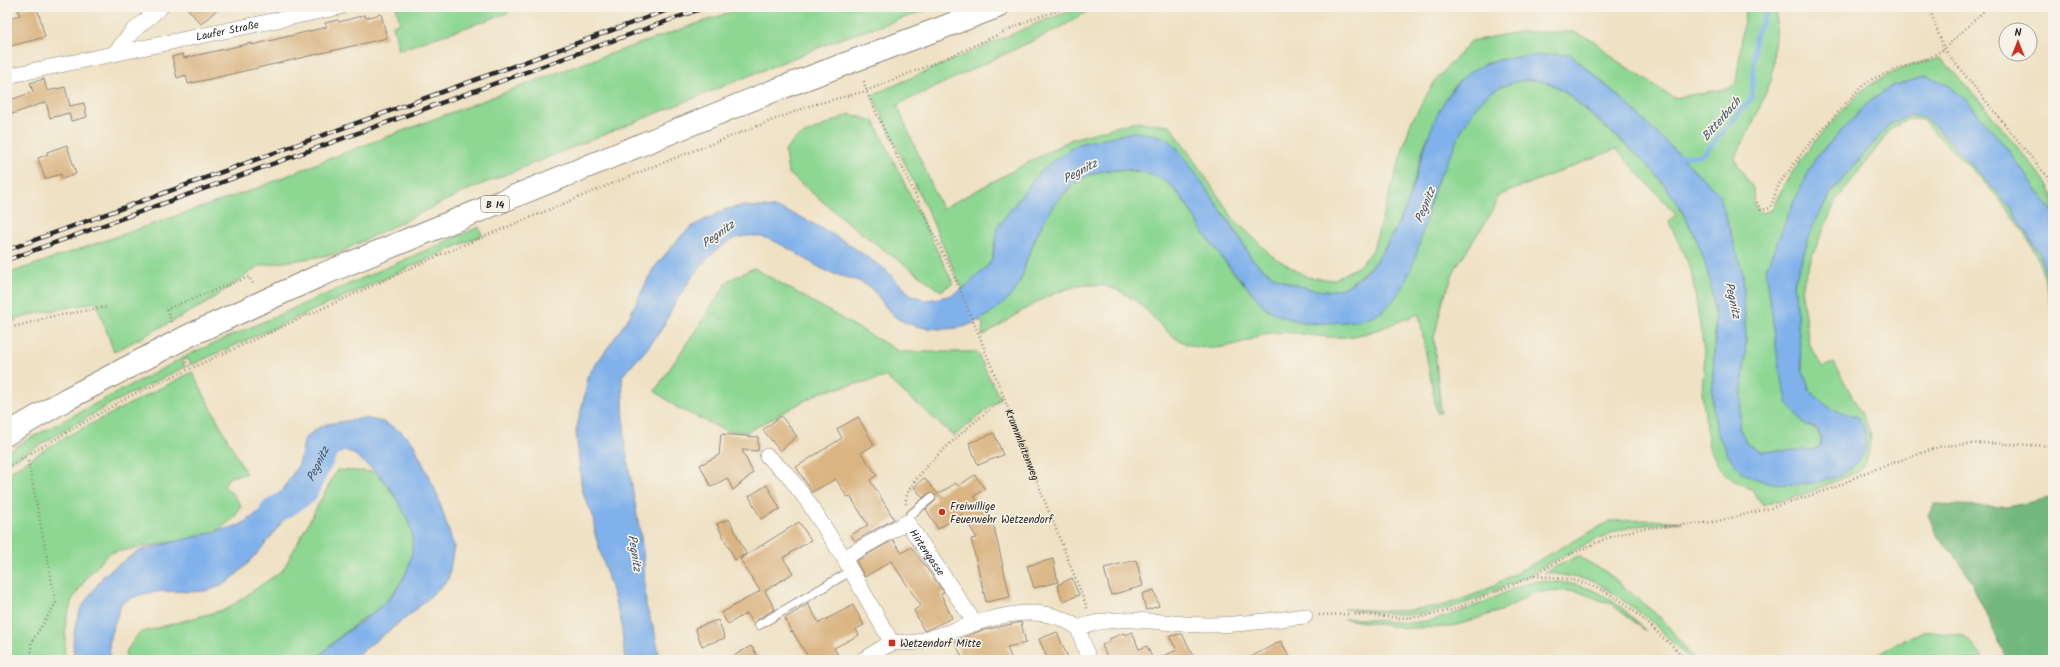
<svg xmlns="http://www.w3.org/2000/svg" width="2060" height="667" font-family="Kalam,sans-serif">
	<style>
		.green { fill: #8dd793; stroke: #5c815f }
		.forest { fill: #72b87d; stroke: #4e7254 }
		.water { fill: #80b1eb; stroke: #566e8b }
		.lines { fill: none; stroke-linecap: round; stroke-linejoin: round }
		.stream { stroke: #80b1eb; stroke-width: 4.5 }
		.river { stroke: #80b1eb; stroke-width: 27 }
		.building { fill: #dab481 }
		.lane-casing { stroke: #8d8678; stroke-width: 10 }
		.street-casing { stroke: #8d8678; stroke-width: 16 }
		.primary-casing { stroke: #8d8678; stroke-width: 24 }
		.path { stroke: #8d8678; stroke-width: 2.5; stroke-dasharray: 1 3; stroke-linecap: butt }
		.lane { stroke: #fff; stroke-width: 8 }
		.street { stroke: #fff; stroke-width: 15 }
		.primary { stroke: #fff; stroke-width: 22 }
		.rail-casing { stroke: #2b2b2b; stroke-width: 4.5 }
		.rail { stroke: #f7f3e8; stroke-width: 3; stroke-dasharray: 9; stroke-linecap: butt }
		.poi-dot { fill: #c8321e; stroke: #f7f3e8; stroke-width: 1.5 }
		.labels { text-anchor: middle; stroke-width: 3.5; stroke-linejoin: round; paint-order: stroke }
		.shield { fill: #f7f3e8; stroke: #686764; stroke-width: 1 }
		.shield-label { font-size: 10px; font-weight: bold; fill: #2b2b2b }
		.street-label { font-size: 11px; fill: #2b2b2b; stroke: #f7f3e8 }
		.poi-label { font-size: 11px; fill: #2b2b2b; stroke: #f7f3e8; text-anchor: start }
		.water-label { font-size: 12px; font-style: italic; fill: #445365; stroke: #f7f3e8 }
	</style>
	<rect width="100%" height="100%" fill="#f7f3e8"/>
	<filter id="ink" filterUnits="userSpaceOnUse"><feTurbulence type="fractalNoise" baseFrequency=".025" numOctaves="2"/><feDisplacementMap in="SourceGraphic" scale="8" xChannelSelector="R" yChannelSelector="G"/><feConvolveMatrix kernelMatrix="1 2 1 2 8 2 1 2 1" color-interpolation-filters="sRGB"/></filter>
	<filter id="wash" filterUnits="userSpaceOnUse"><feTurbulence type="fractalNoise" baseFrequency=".012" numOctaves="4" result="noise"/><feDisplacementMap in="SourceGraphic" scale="16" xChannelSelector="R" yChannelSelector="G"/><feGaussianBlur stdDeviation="0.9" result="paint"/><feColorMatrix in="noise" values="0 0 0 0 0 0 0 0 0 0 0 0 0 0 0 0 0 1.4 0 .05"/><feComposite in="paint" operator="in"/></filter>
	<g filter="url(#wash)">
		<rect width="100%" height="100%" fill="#efe1c4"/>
		<path class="green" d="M 396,7 L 506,7 L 508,13 L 399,50 L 393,25 L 400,23 Z
			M 745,7 L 937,7 L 840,39 L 470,189 L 336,254 L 259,266 L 205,304 L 114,352 L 96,302 L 34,314 L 7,323 L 7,274 L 255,189 L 328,159 L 567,69 Z
			M 1084,7 L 1095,7 L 1060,28 L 897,105 L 942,209 L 1072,139 L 1133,122 L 1170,125 L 1233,218 L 1272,256 L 1307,277 L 1333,280 L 1359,266 L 1373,249 L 1411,122 L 1435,81 L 1471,41 L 1519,32 L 1573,32 L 1593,40 L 1617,61 L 1674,98 L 1730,88 L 1736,83 L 1746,7 L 1777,7 L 1772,78 L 1754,121 L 1734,159 L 1753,188 L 1754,204 L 1761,213 L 1772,210 C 1792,163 1826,127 1862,91 C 1884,74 1913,63 1940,58 L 1976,96 L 2044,180 L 2053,196 L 2053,212 L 2006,147 L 1967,101 L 1928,76 L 1892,86 L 1873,98 L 1816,157 L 1771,300 L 1774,327 L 1805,424 C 1816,429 1821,432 1821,445 L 1814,450 L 1761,451 L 1747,443 L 1739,428 L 1746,343 L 1743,273 L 1699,174 L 1625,102 L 1570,54 L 1505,59 L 1486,63 L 1456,84 L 1444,102 L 1424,146 L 1408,202 L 1392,235 L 1376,262 L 1350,284 L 1339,290 L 1318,291 L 1295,285 L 1270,275 L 1252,259 L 1237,233 L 1177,148 C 1155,130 1139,131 1112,137 C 1101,139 1090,141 1079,144 C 1074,146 1069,151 1064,154 C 1032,176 1009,208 994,244 C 992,249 994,254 992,259 C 987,271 974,283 962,289 L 930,216 L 872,95 L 1047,19 Z
			M 1522,79 L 1542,80 L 1561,89 L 1646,163 L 1672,194 L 1701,247 L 1711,283 L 1715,322 L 1712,405 L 1783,484 L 1837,476 L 1850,469 L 1863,454 L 1858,417 L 1831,410 L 1810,391 L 1802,368 L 1794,283 L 1813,226 L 1831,193 L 1889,125 L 1909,115 L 1922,117 L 1937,128 L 2010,206 L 2040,255 L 2053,300 L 2053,316 C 2048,293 2042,264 2030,243 C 2004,196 1959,158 1922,120 L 1908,119 L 1892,128 L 1836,201 L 1813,254 L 1801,289 L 1809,343 L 1822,367 L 1834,363 L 1863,416 L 1871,434 L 1868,456 L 1860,471 L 1802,495 L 1763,505 L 1751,489 L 1734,481 L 1720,469 L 1709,447 L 1702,392 L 1705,357 L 1691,269 L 1669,222 L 1676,214 L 1616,149 L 1498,196 L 1494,209 L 1456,267 L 1443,300 L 1434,338 L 1441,413 L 1437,413 L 1419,314 C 1394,322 1372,335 1345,337 C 1320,339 1294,330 1269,333 C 1264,334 1258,337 1252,339 C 1232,346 1215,351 1193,346 C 1173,341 1160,324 1146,310 C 1090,254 1035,305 982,336 L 983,324 L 978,320 L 1005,302 L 1019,284 L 1027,258 L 1046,215 L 1077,180 L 1101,171 L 1125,170 L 1147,173 L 1165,180 L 1180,196 L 1229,268 L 1267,309 L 1291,318 L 1315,324 L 1400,289 L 1411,268 L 1436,184 L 1464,123 L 1478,102 L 1497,88 Z
			M 850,114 L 874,121 L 953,283 L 941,291 L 861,233 L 788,173 L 785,151 L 796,138 Z
			M 479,227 L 482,235 L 191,365 L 188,358 L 182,361 L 185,367 L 112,403 L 7,464 L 7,452 L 25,441 L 192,353 Z
			M 754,268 L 900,352 L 977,352 L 1000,399 L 954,436 L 886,377 L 821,392 L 747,432 L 726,431 L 678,408 L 655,391 L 729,280 Z
			M 192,372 L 246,474 L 229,477 L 224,486 L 233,494 L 241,506 L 234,518 L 217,531 L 183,540 L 109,553 L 87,577 L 72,600 L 66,621 L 64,660 L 7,660 L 7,474 L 60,440 Z
			M 337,470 L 376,472 C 388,488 403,504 410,523 C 422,553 403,585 382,605 C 376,611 369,615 362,619 C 347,631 329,644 317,660 L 128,660 L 125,653 L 139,633 L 227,609 L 283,570 Z
			M 1654,520 L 1682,522 C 1658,524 1634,524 1611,533 C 1553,557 1495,600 1434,612 C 1405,618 1372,611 1343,609 L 1402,611 L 1445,605 L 1481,592 L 1610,521 Z
			M 1578,556 L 1606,572 L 1663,620 L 1695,660 L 1690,660 L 1648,618 L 1595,581 L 1545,572 Z
			M 1537,581 C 1588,581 1612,595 1646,631 L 1611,604 L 1576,591 L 1536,592 L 1503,610 L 1451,627 L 1405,628 L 1344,619 C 1371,617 1399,626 1426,621 C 1443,618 1459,613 1475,606 C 1496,598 1515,586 1537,581 Z
			M 1924,631 L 1964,636 L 1983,656 L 1980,660 L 1870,660 L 1895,644 Z"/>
		<path class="forest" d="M 2053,497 L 2053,656 L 2035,660 L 2007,660 L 1970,579 L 1959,561 L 1938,537 L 1928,515 L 1935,504 L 2008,507 Z"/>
		<path class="water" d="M 1570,54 L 1625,102 L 1719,194 L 1743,273 L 1746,343 L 1739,428 L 1747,443 L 1761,451 L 1814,450 L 1821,445 L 1821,437 L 1817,429 L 1805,424 L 1788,404 L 1779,368 L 1766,269 L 1794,201 L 1816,157 L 1873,98 L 1892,86 L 1928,76 L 1950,86 L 1967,101 L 2006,147 L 2053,212 L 2053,300 L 2040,255 L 2010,206 L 1937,128 L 1922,117 L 1909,115 L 1889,125 L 1831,193 L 1813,226 L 1794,283 L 1802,368 L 1810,391 L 1831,409 L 1858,417 C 1860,421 1866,431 1866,435 C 1873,488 1768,497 1739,469 C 1731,461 1723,446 1719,436 C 1706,398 1717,358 1715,319 C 1712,266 1691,216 1657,176 C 1638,154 1616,135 1593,116 C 1581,106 1569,93 1555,86 C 1539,78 1524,79 1508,84 C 1474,95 1463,128 1449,158 C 1445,166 1440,175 1436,184 C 1422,223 1419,270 1391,303 C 1377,320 1350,322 1328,323 C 1308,325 1279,319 1264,306 C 1259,301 1255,296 1251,291 C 1233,271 1216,252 1202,230 C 1189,208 1176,182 1150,174 C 1081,154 1050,199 1028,256 C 1025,265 1023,276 1019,284 C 1009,303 986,319 966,326 C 947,332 905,329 892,314 C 882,304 878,292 866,285 C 855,278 841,277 829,272 C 794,257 763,218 723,245 C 703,259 686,285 674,305 C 669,314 666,323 660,331 C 649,348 635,362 622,376 L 625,445 L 643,550 L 646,606 L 655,633 L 660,660 L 625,660 L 621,621 L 595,534 L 593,515 L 582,492 L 576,431 L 586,390 L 587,377 L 628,319 L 653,269 L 682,235 L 693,226 L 726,209 L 744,206 L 777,208 L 801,217 L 844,241 L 886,270 L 910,294 L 925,300 L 935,299 L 952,295 L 965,287 L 985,269 L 993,258 L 997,228 L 1017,201 L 1034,179 L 1049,164 L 1078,144 L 1133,132 L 1153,134 L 1167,139 L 1177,148 C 1198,176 1217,204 1236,233 C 1242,241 1246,253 1254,261 C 1271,277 1284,282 1307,288 C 1317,291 1329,292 1339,289 C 1371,280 1398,230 1408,201 C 1423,159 1432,100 1470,72 C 1496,54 1540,56 1570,54 Z
			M 365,418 L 383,422 L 403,433 L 413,443 L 437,494 L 454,547 L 448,580 L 412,613 L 361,652 L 355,660 L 317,660 C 334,638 360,624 381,606 C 409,582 422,545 404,512 C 396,497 386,479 372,469 C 361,460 348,445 333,451 C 316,459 314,476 306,490 C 300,498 294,507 288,514 C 272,536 255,558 235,576 C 208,601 182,587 149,593 C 139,594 130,599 121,603 C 116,626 105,635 111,660 L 74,660 L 73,642 L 76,622 L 81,608 L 104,575 L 138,551 L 206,534 L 240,525 L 251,518 L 279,496 L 299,464 L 305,438 L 318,428 L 327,424 Z"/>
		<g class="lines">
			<path class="stream" d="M 1674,156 L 1702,156 L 1752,98 L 1755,37 L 1769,7"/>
			<path class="river" id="s1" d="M 273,512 L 304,492 L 327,445 L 337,440"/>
		</g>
		<g id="blocks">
			<path class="building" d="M 31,7 L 37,7 L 45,37 L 7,47 L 7,19 L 20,15 L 18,10 Z
				M 186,7 L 220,7 L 201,24 Z
				M 381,14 L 387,38 L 188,84 L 186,75 L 177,78 L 172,57 L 183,54 L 184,58 L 252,43 L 252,45 L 327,27 L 325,23 L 338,20 L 339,22 L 365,15 L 366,18 Z
				M 44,79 L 47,91 L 65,87 L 70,106 L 84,103 L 87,117 L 71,121 L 69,113 L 50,118 L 46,102 L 7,116 L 7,101 L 33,92 L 30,83 Z
				M 67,145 L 76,174 L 62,179 L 61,174 L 45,179 L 38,158 L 48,154 L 47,152 Z
				M 781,416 L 797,436 L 780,451 L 763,430 Z
				M 858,417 L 874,445 L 861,453 L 877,475 L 870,480 L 894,519 L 855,541 L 851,535 L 868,525 L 850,496 L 847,497 L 836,479 L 812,492 L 796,467 L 842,438 L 837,429 Z
				M 994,433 L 1003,455 L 978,465 L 969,443 Z
				M 721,434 L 758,437 L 758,451 L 742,450 L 753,473 L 733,490 L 727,478 L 711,487 L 700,465 L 719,455 Z
				M 975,475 L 985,489 L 974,496 L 994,527 L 1010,597 L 986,602 L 971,539 L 977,538 L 962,514 L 938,529 L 926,509 L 936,500 L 935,495 L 930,493 L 923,498 L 914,487 L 924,478 L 938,494 L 956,483 L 958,486 Z
				M 767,485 L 780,509 L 761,519 L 749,496 Z
				M 729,519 L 746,554 L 735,560 L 717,524 Z
				M 799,522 L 811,540 L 783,558 L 793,573 L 765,591 L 775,609 L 756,620 L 754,624 L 747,613 L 728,624 L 721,613 L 760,591 L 740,559 Z
				M 893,540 L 902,553 L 911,547 L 944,592 L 941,594 L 952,618 L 924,631 L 914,610 L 921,606 L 891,561 L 865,577 L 856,561 Z
				M 1053,559 L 1058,582 L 1034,588 L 1027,566 Z
				M 1136,560 L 1143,586 L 1111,595 L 1104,568 Z
				M 1072,578 L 1079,595 L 1063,601 L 1057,585 Z
				M 1154,590 L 1159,606 L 1146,610 L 1142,594 Z
				M 808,604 L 819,623 L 853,605 L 864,625 L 856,629 L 859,635 L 834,648 L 841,660 L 810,660 L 792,631 L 791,632 L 785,618 Z
				M 718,620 L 725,638 L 702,646 L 695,628 Z
				M 1021,622 L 1026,643 L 1007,647 L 1012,660 L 963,660 L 955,641 L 980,631 Z
				M 1057,632 L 1069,660 L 1048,660 L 1039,639 Z
				M 1132,632 L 1139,649 L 1147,646 L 1153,660 L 1108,660 L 1102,645 L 1110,641 L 1109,639 L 1124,633 L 1125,635 Z
				M 1182,634 L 1196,660 L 1154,660 L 1177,650 L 1169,636 Z
				M 1281,641 L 1291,660 L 1245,660 Z
				M 751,646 L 760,660 L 726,660 Z"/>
		</g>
	</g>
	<g filter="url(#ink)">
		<use href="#blocks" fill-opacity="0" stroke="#8d8678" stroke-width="1"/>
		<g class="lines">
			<defs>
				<path id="lane" d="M 907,522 L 910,515 L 931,498
					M 759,625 L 851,571"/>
				<g id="street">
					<path d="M 114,54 L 132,32 L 161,7"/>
					<path id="s3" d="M 7,76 L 340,7"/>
					<path d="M 767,456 L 788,475 L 808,502 L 844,558 L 892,643"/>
					<path id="s4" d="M 844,558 L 907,522 L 975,623"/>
					<path d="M 1078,628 C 1118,611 1168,626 1211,625 C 1242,625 1274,620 1305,616"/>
					<path d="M 1078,628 L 1089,660"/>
					<path d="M 863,660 C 872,655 883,646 893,643 C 900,641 909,644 917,642 C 966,630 1031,592 1078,628"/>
				</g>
				<path id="primary" d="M 7,434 L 67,399 L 188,336 L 321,275 L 773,91 L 997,7"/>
			</defs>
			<use href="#lane" class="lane-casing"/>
			<use href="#street" class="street-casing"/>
			<use href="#primary" class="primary-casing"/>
			<g class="path">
				<path d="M 1929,7 L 1944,49 L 2047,177 L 2053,187"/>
				<path id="s2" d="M 864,81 L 866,91 L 958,285 L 979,335 L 1088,610"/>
				<path d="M 1757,202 L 1761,210 L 1770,208 L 1779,184 L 1805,149 L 1859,89 L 1870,80 L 1894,70 L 1929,58 L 1944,49 L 1988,7"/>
				<path d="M 171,322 L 167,309 L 174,306 L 249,277 L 253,284"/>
				<path d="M 7,329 L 49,317 L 107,307"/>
				<path d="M 186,362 L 190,367"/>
				<path d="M 28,461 L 56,603 L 31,643 L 32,660"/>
				<path d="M 7,467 L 128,397 L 442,254 L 657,165 L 812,105 L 866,91 L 947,58 L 1034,18 L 1070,7"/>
				<path d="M 906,504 C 900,480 984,414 1004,398"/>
				<path d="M 1534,576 C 1592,578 1616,593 1657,632 C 1666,641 1678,650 1686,660"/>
				<path d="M 1319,615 L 1352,614 L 1400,618 L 1421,617 L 1452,610 L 1533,576 L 1569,555 L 1607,538 L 1638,529 L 1714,522 L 1771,508 L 1834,488 L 1864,473 L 1942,446 L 1984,443 L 2053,446"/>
			</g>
			<use href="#lane" class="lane"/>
			<use href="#street" class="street"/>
			<use href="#primary" class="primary"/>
			<defs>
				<path id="rail" d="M 7,250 L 676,7
					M 7,260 L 706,7"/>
			</defs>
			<use href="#rail" class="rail-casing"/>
			<use href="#rail" class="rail"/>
		</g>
	</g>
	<g class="poi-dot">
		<circle cx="942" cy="512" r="4"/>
		<rect x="888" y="639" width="8" height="8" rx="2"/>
	</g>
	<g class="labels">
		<rect class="shield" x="481" y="196" width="28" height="16" rx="3"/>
		<g class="shield-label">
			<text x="495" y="208">B 14</text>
		</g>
		<g class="street-label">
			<text dy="4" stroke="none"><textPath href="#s3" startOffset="225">Laufer Straße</textPath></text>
			<text dy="4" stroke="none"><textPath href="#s2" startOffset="397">Krummleitenweg</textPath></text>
			<text dy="4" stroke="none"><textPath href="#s4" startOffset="109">Hirtengasse</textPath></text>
		</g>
		<g class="poi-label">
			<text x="950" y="510">Freiwillige<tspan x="950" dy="13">Feuerwehr Wetzendorf</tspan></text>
			<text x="900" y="647">Wetzendorf Mitte</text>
		</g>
		<g class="water-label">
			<text transform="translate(1721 119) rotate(-49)" y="4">Bitterbach</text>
			<text transform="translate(1080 171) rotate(-28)" y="4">Pegnitz</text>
			<text transform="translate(1425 205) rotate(-68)" y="4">Pegnitz</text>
			<text transform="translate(718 234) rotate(-36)" y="4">Pegnitz</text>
			<text transform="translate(1733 300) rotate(77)" y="4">Pegnitz</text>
			<text dy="4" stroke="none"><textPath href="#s1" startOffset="68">Pegnitz</textPath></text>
			<text transform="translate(635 553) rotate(81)" y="4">Pegnitz</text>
		</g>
	</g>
	<rect width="2060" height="667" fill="none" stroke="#f7f3e8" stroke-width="24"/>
	<g transform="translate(2018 42)"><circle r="19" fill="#f7f3e8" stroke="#a5a39c"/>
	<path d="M0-3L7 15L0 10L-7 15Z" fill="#c8321e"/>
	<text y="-6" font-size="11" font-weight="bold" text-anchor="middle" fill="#2b2b2b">N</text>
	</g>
</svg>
